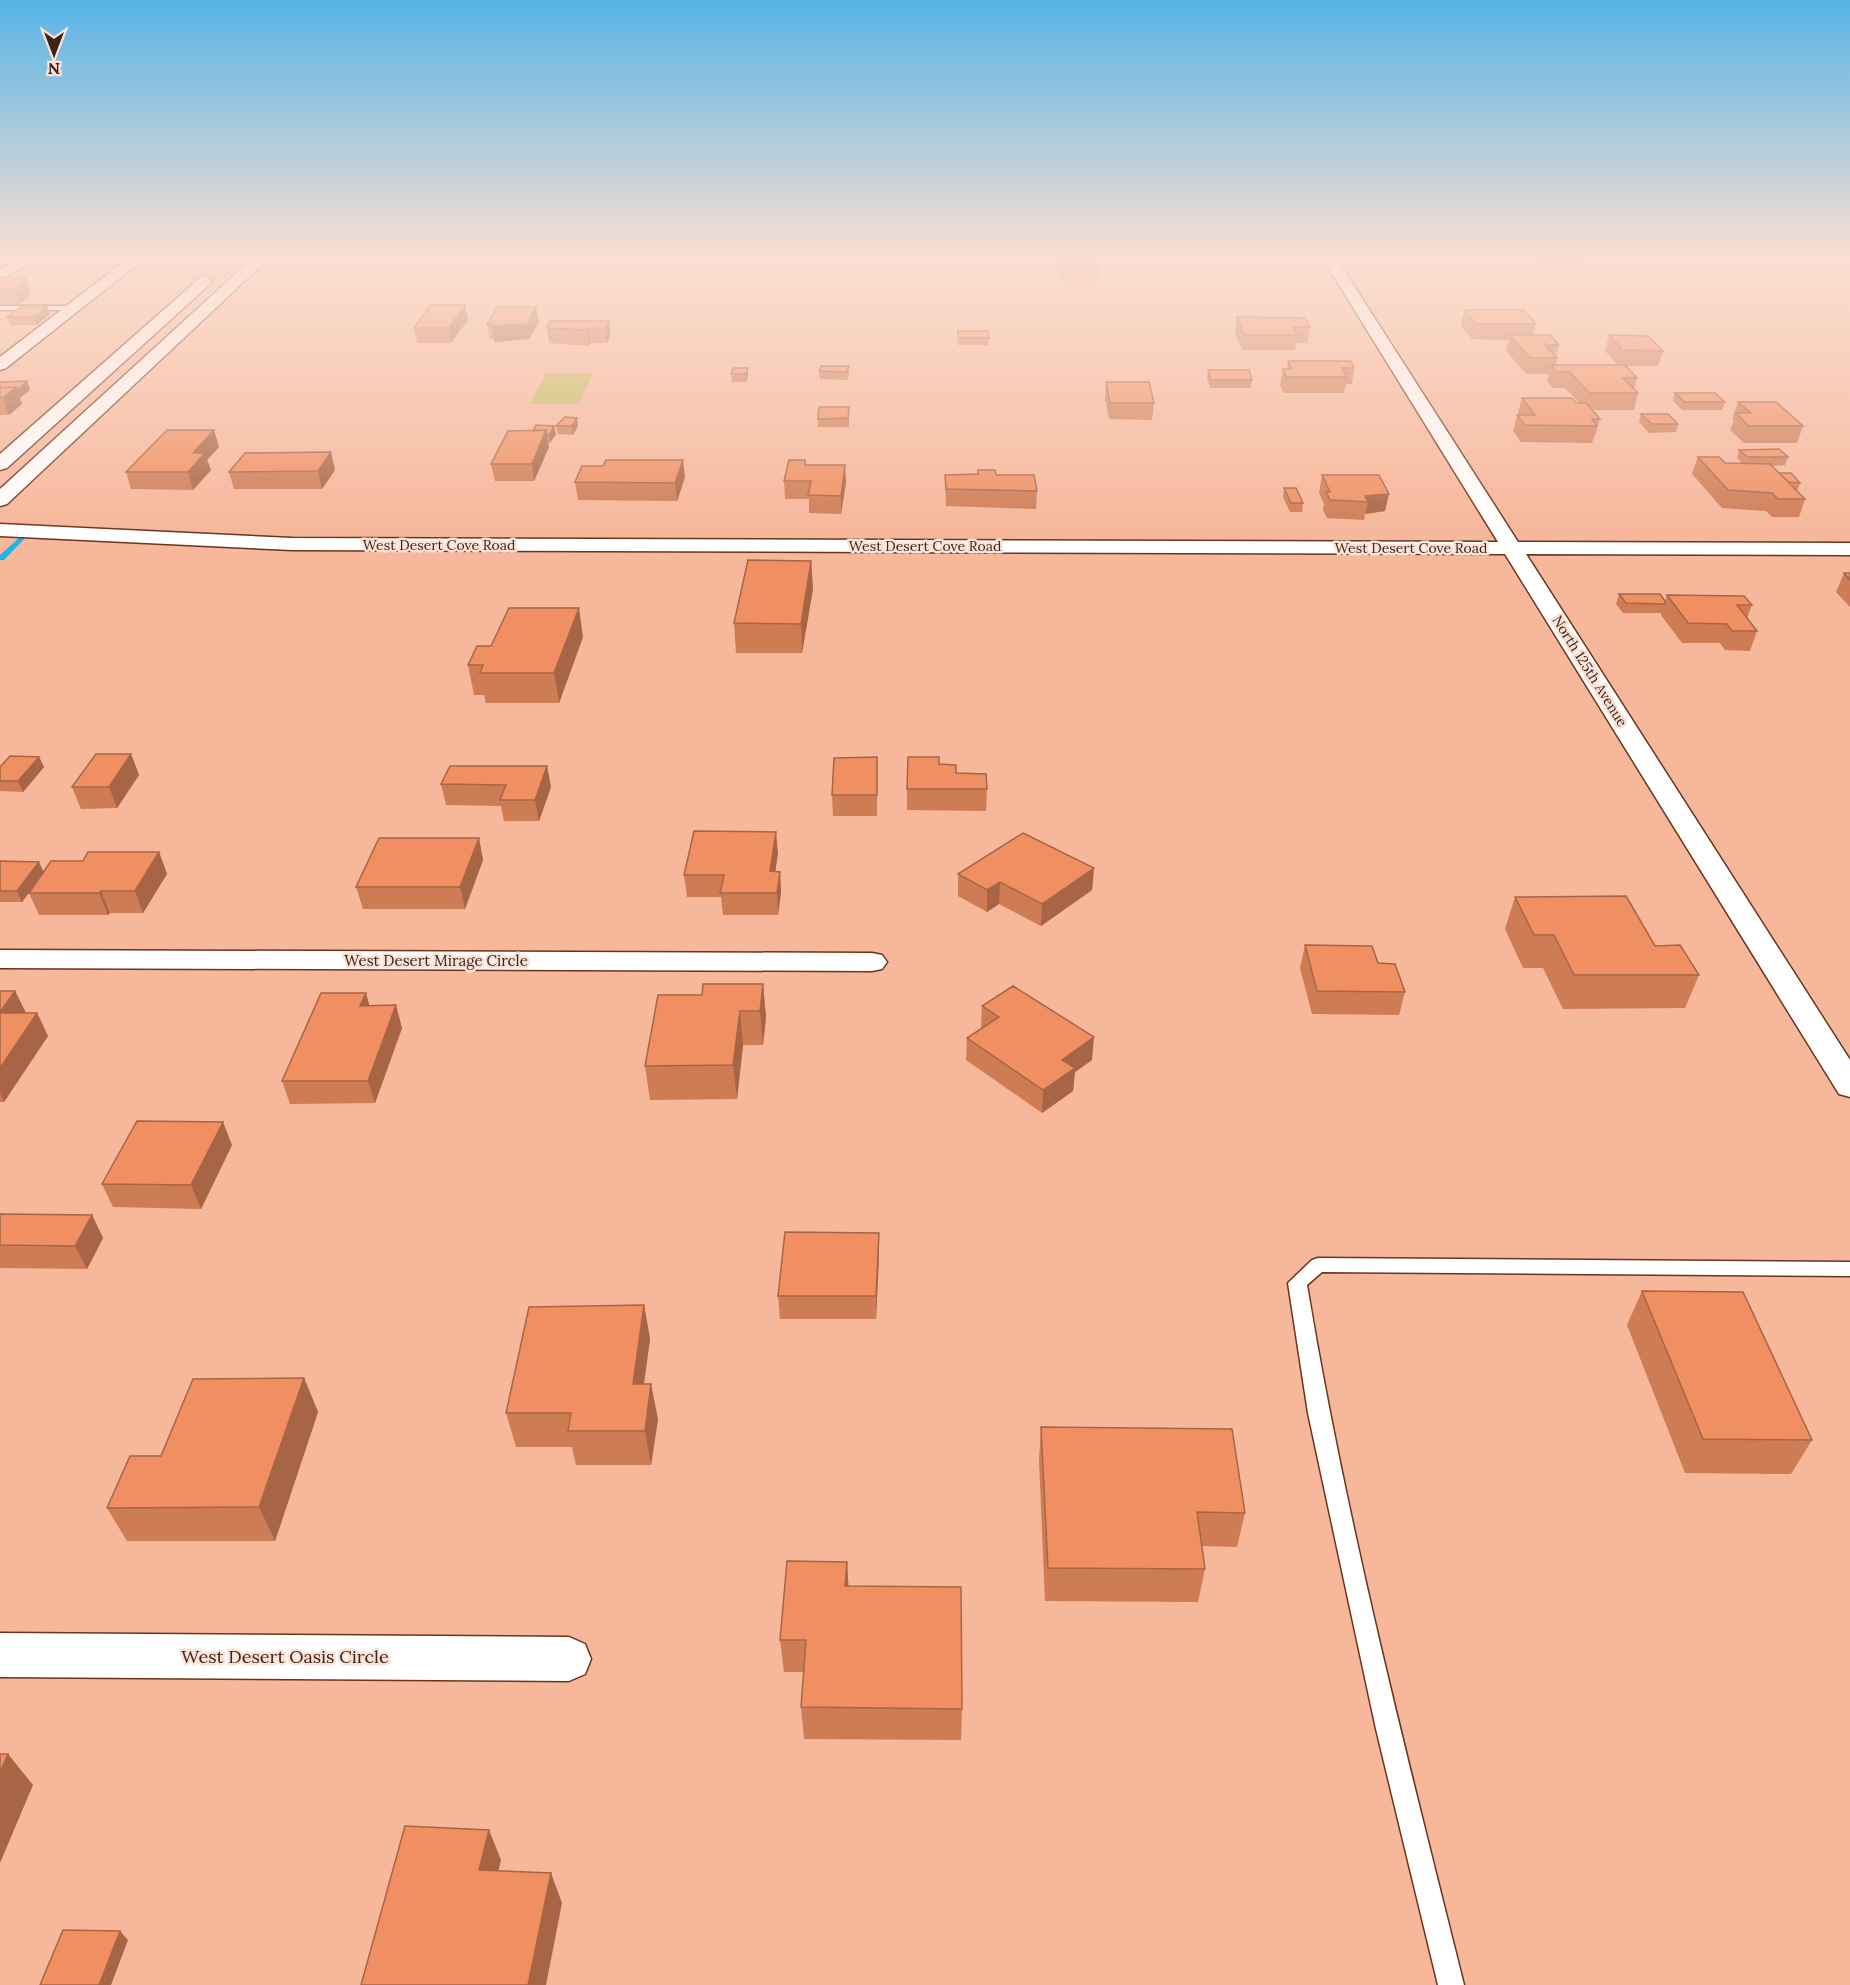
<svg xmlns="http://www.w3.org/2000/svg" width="1850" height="1985" font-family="Lora,serif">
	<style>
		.green { fill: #c1bb58 }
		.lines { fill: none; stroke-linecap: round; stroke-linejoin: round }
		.stream { fill: #1db5e3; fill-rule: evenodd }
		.service-casing { stroke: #69351c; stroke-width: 3 }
		.minor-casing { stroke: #69351c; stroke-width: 3 }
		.secondary-casing { stroke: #69351c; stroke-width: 3 }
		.service { fill: #fff; fill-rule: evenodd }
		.minor { fill: #fff; fill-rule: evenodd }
		.secondary { fill: #fff; fill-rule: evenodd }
		.wall { fill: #ce7c54 }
		.shaded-wall { fill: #a86545 }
		.building { fill: #f09062; stroke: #a86545; stroke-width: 1.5 }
		.labels { text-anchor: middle; stroke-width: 5; stroke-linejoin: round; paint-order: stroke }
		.far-street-label { font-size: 14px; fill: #3c2419; stroke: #fce2d6 }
		.street-label { font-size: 15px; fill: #3c2419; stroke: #fce2d6 }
		.near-street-label { font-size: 18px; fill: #3c2419; stroke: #fce2d6 }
	</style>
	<rect width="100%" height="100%" fill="#f6b79b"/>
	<path class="green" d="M 546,373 L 593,373 L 579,404 L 530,404 Z"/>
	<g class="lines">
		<path class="stream" d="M 20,537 L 25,538 L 4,560 L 0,560 L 0,555 Z"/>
		<defs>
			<path id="service" d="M 1115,258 L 1281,258 L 1278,260 L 1118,260 Z
				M 0,306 L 73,306 L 77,308 L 73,310 L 0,310 Z
				M 1318,1258 L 1850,1262 L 1850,1276 L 1322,1272 L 1307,1285 C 1346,1521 1406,1753 1464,1985 L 1438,1985 L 1376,1729 L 1308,1413 L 1288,1283 L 1312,1260 Z"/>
			<path id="minor" d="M 20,258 L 37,258 L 0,280 L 0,270 Z
				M 129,258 L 145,258 L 6,368 L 0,370 L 0,357 Z
				M 1319,258 L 1334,258 L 1338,261 L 1518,542 L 1850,543 L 1850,555 L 1526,554 L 1850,1060 L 1850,1097 L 1839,1094 L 1505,554 L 292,550 L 0,536 L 0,524 L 292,538 L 1498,542 L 1328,267 Z
				M 0,950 L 872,953 L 882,955 L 887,962 L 882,969 L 872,971 L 0,968 Z
				M 0,1633 L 569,1637 L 585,1644 L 591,1659 L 585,1674 L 569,1681 L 0,1677 Z"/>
			<path id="secondary" d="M 253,258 L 269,258 L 7,504 L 0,506 L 0,489 Z
				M 205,276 L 213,281 L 210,284 L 7,468 L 0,470 L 0,454 L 200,278 Z"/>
		</defs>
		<use href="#service" class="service-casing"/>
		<use href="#minor" class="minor-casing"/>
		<use href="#secondary" class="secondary-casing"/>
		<use href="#service" class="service"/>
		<use href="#minor" class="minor"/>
		<use href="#secondary" class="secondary"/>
	</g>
	<path class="wall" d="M 1055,258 L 1096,258 L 1099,267 L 1098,281 L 1059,281 L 1055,266 Z
		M 1533,258 L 1588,258 L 1585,269 L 1544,269 Z
		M 0,277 L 31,292 L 28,294 L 29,297 L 19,304 L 0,304 Z
		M 1464,310 L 1536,324 L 1533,335 L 1559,345 L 1556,357 L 1557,358 L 1556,365 L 1618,365 L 1605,351 L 1609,335 L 1663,351 L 1658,366 L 1626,366 L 1637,378 L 1634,389 L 1638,393 L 1634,410 L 1592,410 L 1600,419 L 1595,436 L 1594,436 L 1592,443 L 1521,442 L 1513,431 L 1522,398 L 1579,403 L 1565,388 L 1553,388 L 1547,381 L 1549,374 L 1526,374 L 1506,351 L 1509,340 L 1472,339 L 1461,325 Z
		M 50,314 L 37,325 L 10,325 L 7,317 Z
		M 1237,317 L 1310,327 L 1307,343 L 1296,343 L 1295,350 L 1242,350 L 1235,333 Z
		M 468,320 L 451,343 L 417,343 L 414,328 Z
		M 609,321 L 610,336 L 607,343 L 590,343 L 589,346 L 549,343 L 547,328 Z
		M 539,322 L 529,339 L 494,342 L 494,339 L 490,339 L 487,324 Z
		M 958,331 L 989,338 L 988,345 L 958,345 Z
		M 1288,361 L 1354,368 L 1352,384 L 1346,384 L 1344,393 L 1284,393 L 1280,385 L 1283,369 L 1287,369 Z
		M 849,366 L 849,374 L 847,380 L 820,379 L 819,371 Z
		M 748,368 L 748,376 L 746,382 L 732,382 L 731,374 Z
		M 1208,370 L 1252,380 L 1251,388 L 1210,388 L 1207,378 Z
		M 27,381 L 30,390 L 20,398 L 22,404 L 9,415 L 0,415 L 0,382 Z
		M 1106,382 L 1154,403 L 1152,420 L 1109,419 L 1105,398 Z
		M 1675,393 L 1725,402 L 1722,410 L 1682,410 L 1673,401 Z
		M 1738,402 L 1803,426 L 1797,443 L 1744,443 L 1730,430 L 1734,420 L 1732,419 Z
		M 849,407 L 849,427 L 818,427 L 818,419 Z
		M 1641,414 L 1678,424 L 1676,432 L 1649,433 L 1639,422 Z
		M 556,426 L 578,426 L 573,435 L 558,434 Z
		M 214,430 L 219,447 L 207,460 L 211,470 L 193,490 L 131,489 L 126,472 Z
		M 508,431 L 556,434 L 550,443 L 548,443 L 549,447 L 534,481 L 495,481 L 491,464 Z
		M 1739,450 L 1788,457 L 1785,465 L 1772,466 L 1779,473 L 1800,483 L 1797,491 L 1805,499 L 1799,517 L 1772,517 L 1766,511 L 1722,508 L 1692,474 L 1698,457 L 1725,463 L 1743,464 L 1737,458 Z
		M 806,465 L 846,482 L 841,514 L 809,513 L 809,499 L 785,499 L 784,481 Z
		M 603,466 L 685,477 L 677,501 L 578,500 L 575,482 Z
		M 335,470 L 322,489 L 234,489 L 229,472 Z
		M 945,475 L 996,475 L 1037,491 L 1036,509 L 946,506 Z
		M 1322,475 L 1385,511 L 1365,514 L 1364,520 L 1327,518 L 1323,510 L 1324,504 L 1319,493 Z
		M 1284,488 L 1303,503 L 1302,512 L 1290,512 L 1283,497 Z
		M 811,561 L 813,589 L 802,653 L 736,653 L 734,623 Z
		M 1844,573 L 1850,573 L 1850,607 L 1836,592 Z
		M 1619,594 L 1665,601 L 1667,595 L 1752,605 L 1747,618 L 1757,631 L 1750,651 L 1725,650 L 1720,643 L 1682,643 L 1661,615 L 1661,613 L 1623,613 L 1616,604 Z
		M 583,637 L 559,703 L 486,703 L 484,695 L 474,695 L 468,665 L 491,646 Z
		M 131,754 L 139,775 L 117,808 L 81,809 L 72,787 Z
		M 39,757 L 44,767 L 23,792 L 0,791 L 0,767 Z
		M 877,757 L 877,816 L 833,816 L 832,795 Z
		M 939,764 L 987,789 L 986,811 L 907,810 L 907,789 Z
		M 547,766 L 551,787 L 539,821 L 504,821 L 501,806 L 446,805 L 441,784 Z
		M 479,838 L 483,860 L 465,909 L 363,909 L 356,887 Z
		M 159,852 L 167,874 L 143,913 L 110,913 L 108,915 L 39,915 L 29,893 L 34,886 L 22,902 L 0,902 L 0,861 L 44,872 L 83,861 Z
		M 778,853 L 775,872 L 780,872 L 781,893 L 778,915 L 723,915 L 721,897 L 687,897 L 684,875 Z
		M 1094,868 L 1092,890 L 1041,926 L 999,904 L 987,912 L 958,896 L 958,874 Z
		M 1515,897 L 1655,946 L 1699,975 L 1685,1008 L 1563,1009 L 1543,968 L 1523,968 L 1505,929 Z
		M 1305,945 L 1378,963 L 1405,992 L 1399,1015 L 1312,1014 L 1300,968 Z
		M 763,984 L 766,1017 L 763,1045 L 743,1045 L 737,1099 L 650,1100 L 645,1066 L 702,995 Z
		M 0,991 L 15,991 L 26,1013 L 37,1013 L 48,1036 L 4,1102 L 0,1102 Z
		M 366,993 L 369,1006 L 402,1028 L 375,1103 L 290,1104 L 282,1081 Z
		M 982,1006 L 1092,1060 L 1075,1072 L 1073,1091 L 1042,1113 L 966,1060 L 967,1038 L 981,1028 Z
		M 232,1145 L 201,1209 L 113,1207 L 102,1184 Z
		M 0,1214 L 92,1215 L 103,1238 L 87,1269 L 0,1268 Z
		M 879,1233 L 879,1256 L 876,1319 L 780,1319 L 778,1296 Z
		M 1642,1291 L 1812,1440 L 1791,1474 L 1685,1473 L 1627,1325 Z
		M 644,1305 L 650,1339 L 644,1384 L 658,1419 L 651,1465 L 576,1465 L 572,1447 L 516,1447 L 506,1413 Z
		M 304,1378 L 318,1412 L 275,1541 L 127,1541 L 107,1508 L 161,1456 Z
		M 1041,1427 L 1245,1513 L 1237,1547 L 1202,1546 L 1205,1569 L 1198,1602 L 1045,1601 L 1039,1461 Z
		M 847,1562 L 848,1586 L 962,1709 L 961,1740 L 804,1739 L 801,1707 L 804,1672 L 784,1672 L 780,1640 Z"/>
	<path class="shaded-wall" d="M 26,278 L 31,292 L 28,294 L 29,297 L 19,304 L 14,289 L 19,282 Z
		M 465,305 L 468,320 L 451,343 L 449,328 Z
		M 47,307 L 50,314 L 37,325 L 34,317 Z
		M 536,307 L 539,322 L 529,339 L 494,342 L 492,326 Z
		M 609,321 L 610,336 L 607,343 L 605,328 Z
		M 588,328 L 590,343 L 589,346 L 587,330 Z
		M 748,368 L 748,376 L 746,382 L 746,374 Z
		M 27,381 L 30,390 L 20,398 L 22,404 L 9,415 L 3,398 L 16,387 Z
		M 577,418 L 578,426 L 573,435 L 572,426 Z
		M 554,426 L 556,434 L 550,443 L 549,435 Z
		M 214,430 L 219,447 L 207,460 L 211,470 L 193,490 L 188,472 L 193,453 Z
		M 546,430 L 549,447 L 534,481 L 532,464 Z
		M 331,452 L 335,470 L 322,489 L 318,471 Z
		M 683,460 L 685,477 L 677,501 L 675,483 Z
		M 845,465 L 846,482 L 841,514 L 841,496 Z
		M 1389,494 L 1385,511 L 1365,514 L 1368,502 L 1365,496 Z
		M 811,561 L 813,589 L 802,653 L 801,624 Z
		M 579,608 L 583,637 L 559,703 L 554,673 Z
		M 131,754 L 139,775 L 117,808 L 109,787 Z
		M 39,757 L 44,767 L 23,792 L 18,781 Z
		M 547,766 L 551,787 L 539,821 L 535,800 Z
		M 776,832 L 778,853 L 772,893 L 770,871 Z
		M 479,838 L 483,860 L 465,909 L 460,887 Z
		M 159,852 L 167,874 L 143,913 L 135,891 Z
		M 39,862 L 44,873 L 22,902 L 17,891 Z
		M 1094,868 L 1092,890 L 1041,926 L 1042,904 Z
		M 780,872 L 781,893 L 778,915 L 777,893 Z
		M 1000,882 L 999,904 L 987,912 L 987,890 Z
		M 101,891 L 110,913 L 108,915 L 99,893 Z
		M 763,984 L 766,1017 L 763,1045 L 760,1011 Z
		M 15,991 L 26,1013 L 11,1035 L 0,1012 Z
		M 366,993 L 372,1015 L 360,1006 Z
		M 396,1005 L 402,1028 L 375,1103 L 368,1081 Z
		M 740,1011 L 743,1045 L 737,1099 L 733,1065 Z
		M 37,1013 L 48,1036 L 4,1102 L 0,1093 L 0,1068 Z
		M 1094,1037 L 1092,1060 L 1075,1072 L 1073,1091 L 1042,1113 L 1043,1090 L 1062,1060 Z
		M 223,1122 L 232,1145 L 201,1209 L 191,1185 Z
		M 92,1215 L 103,1238 L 87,1269 L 75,1246 Z
		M 879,1233 L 879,1256 L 876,1319 L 876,1296 Z
		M 644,1305 L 650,1339 L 639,1419 L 633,1384 Z
		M 304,1378 L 318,1412 L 275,1541 L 259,1507 Z
		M 651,1384 L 658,1419 L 651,1465 L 645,1431 Z
		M 847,1562 L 849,1595 L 845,1586 Z
		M 8,1754 L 33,1785 L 0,1863 L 0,1772 Z
		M 489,1830 L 501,1860 L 492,1899 L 479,1870 Z
		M 551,1873 L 562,1903 L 546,1985 L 528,1985 Z
		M 120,1931 L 128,1940 L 111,1985 L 99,1985 Z"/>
	<path class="building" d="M 1057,258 L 1096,258 L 1099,267 L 1060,267 Z
		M 0,277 L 26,278 L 19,282 L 24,283 L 14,289 L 0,289 Z
		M 431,305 L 465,305 L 449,328 L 414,328 Z
		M 20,307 L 47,307 L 34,317 L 7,317 Z
		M 498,307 L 536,307 L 527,324 L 492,326 L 493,324 L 487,324 Z
		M 1464,310 L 1524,310 L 1536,324 L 1476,324 Z
		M 1237,317 L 1305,318 L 1310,327 L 1293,327 L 1297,335 L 1244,335 Z
		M 550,321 L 609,321 L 605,328 L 588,328 L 587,330 L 547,328 Z
		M 958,331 L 988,331 L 989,338 L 958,338 Z
		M 1510,335 L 1550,335 L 1559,345 L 1545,345 L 1557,358 L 1530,358 Z
		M 1609,335 L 1648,336 L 1663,351 L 1623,350 Z
		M 1288,361 L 1351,361 L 1354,368 L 1342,368 L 1347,377 L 1286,377 L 1283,369 L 1292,369 Z
		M 1551,365 L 1625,365 L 1637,378 L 1623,378 L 1638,393 L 1589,393 L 1570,372 L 1557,372 Z
		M 821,366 L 849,366 L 847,372 L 819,371 Z
		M 733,368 L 748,368 L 746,374 L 731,374 Z
		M 1208,370 L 1249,370 L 1252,380 L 1211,380 Z
		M 27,381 L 17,390 L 16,387 L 0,388 L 0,382 Z
		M 1106,382 L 1149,382 L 1154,403 L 1110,403 Z
		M 16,387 L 3,398 L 0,398 L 0,388 Z
		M 1675,393 L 1715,393 L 1725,402 L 1685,402 Z
		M 1522,398 L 1572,398 L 1576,403 L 1586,403 L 1600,419 L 1592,419 L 1597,426 L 1525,425 L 1517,415 L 1535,415 Z
		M 1738,402 L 1776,402 L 1803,426 L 1749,426 L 1736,413 L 1751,413 Z
		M 819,407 L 849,407 L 848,418 L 818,419 Z
		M 1641,414 L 1668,414 L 1678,424 L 1652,424 Z
		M 565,417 L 577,418 L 572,426 L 556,426 Z
		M 536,425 L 554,426 L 549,435 L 547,435 L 546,430 L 533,431 Z
		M 167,430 L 214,430 L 193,453 L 205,453 L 188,472 L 126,472 Z
		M 546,430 L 532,464 L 491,464 L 508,431 Z
		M 1779,449 L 1788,457 L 1748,457 L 1739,450 Z
		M 331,452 L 318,471 L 229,472 L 245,453 Z
		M 1698,457 L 1719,457 L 1725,463 L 1770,464 L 1805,499 L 1778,499 L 1772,493 L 1728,490 Z
		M 606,460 L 683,460 L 675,483 L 575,482 L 582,466 L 603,466 Z
		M 789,460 L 805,460 L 805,465 L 845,465 L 841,496 L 808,495 L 811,481 L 784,481 Z
		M 978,470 L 995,470 L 996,475 L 1034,475 L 1037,491 L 946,489 L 945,475 L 978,474 Z
		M 1779,473 L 1791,473 L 1800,483 L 1789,482 Z
		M 1322,475 L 1379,475 L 1389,494 L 1365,496 L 1368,502 L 1330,500 L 1326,492 L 1330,492 Z
		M 1284,488 L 1296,488 L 1303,503 L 1291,503 Z
		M 748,560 L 811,561 L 801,624 L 734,623 Z
		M 1844,573 L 1850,573 L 1850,580 Z
		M 1619,594 L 1660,594 L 1665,601 L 1665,604 L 1626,603 Z
		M 1667,595 L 1744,596 L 1752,605 L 1737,605 L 1757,631 L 1732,631 L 1727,624 L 1688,623 Z
		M 509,608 L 579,608 L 554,673 L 480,673 L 483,665 L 468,665 L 477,646 L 491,646 Z
		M 96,754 L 131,754 L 109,787 L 72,787 Z
		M 10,756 L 39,757 L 18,781 L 0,781 L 0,767 Z
		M 877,757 L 877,795 L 832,795 L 834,758 Z
		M 908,757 L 939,757 L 939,764 L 956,765 L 956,773 L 986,774 L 987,789 L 907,789 Z
		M 450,766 L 547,766 L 535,800 L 500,800 L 506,785 L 441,784 Z
		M 694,831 L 776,832 L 770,871 L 780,872 L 777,893 L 720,893 L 724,875 L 684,875 Z
		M 1023,833 L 1094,868 L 1042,904 L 1000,882 L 987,890 L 958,874 Z
		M 379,838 L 479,838 L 460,887 L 356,887 Z
		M 88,852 L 159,852 L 135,891 L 101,891 L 99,893 L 29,893 L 51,861 L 83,861 Z
		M 0,861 L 39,862 L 17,891 L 0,891 Z
		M 1626,896 L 1655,946 L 1680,945 L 1699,975 L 1574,975 L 1554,935 L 1534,935 L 1515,897 Z
		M 1305,945 L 1372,946 L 1378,963 L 1395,964 L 1405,992 L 1317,991 Z
		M 703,984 L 763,984 L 760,1011 L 740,1011 L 733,1065 L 645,1066 L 658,995 L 702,995 Z
		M 1013,986 L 1094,1037 L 1062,1060 L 1075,1068 L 1043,1090 L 967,1038 L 999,1017 L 982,1006 Z
		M 0,991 L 15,991 L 0,1012 Z
		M 321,993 L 366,993 L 360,1006 L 396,1005 L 368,1081 L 282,1081 Z
		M 0,1013 L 37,1013 L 0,1068 Z
		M 137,1121 L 223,1122 L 191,1185 L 102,1184 Z
		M 0,1214 L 92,1215 L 75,1246 L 0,1245 Z
		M 785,1232 L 879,1233 L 876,1296 L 778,1296 Z
		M 1642,1291 L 1743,1292 L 1812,1440 L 1703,1439 Z
		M 644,1305 L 633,1384 L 651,1384 L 645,1431 L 568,1431 L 571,1413 L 506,1413 L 529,1307 Z
		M 304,1378 L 259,1507 L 107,1508 L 130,1456 L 161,1456 L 193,1379 Z
		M 1041,1427 L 1232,1429 L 1245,1513 L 1197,1512 L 1205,1569 L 1048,1568 Z
		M 787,1561 L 847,1562 L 845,1586 L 961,1587 L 962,1709 L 801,1707 L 806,1640 L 780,1640 Z
		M 0,1754 L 8,1754 L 0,1772 Z
		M 405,1826 L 489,1830 L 479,1870 L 551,1873 L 528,1985 L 361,1985 Z
		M 63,1930 L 120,1931 L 99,1985 L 40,1985 Z"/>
	<linearGradient id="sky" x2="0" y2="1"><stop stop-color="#57b4e6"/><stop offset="0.48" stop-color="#fbdfd2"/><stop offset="1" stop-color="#fbdfd2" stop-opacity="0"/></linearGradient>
	<rect width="1850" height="536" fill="url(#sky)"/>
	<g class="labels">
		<g class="far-street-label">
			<text x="439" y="550">West Desert Cove Road</text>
			<text x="925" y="551">West Desert Cove Road</text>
			<text x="1411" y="553">West Desert Cove Road</text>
			<text transform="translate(1590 671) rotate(58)" y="5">North 125th Avenue</text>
		</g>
		<g class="street-label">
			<text x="436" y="966">West Desert Mirage Circle</text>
		</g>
		<g class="near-street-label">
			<text x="285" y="1663">West Desert Oasis Circle</text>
		</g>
	</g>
	<g transform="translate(54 54) rotate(180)" stroke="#fce2d6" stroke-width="4.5" paint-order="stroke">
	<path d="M0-4.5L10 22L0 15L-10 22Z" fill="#3c2419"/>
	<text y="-9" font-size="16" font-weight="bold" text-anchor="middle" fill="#3c2419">N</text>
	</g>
</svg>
